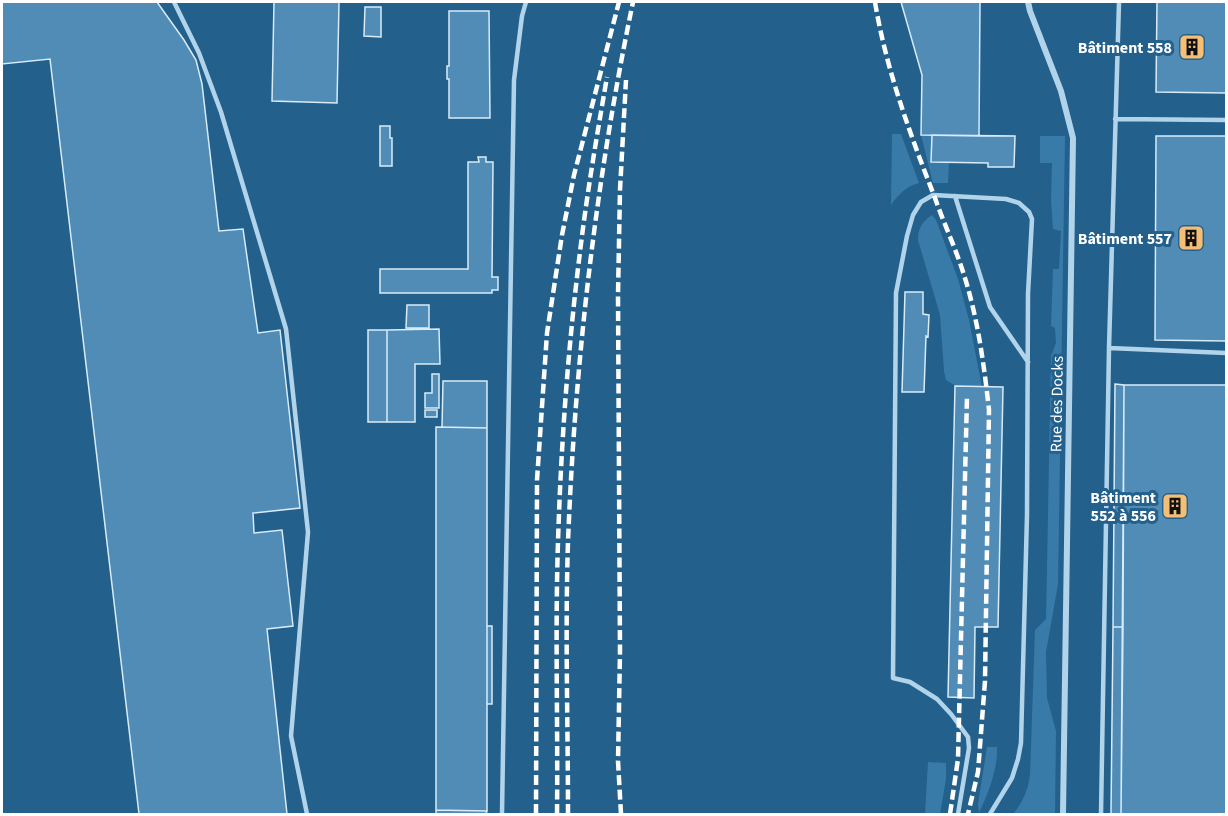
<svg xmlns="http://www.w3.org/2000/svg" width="1228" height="816" font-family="'Source Sans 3',sans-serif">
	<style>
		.green { fill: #387ba9 }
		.building { fill: #508cb5; stroke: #d7ebf8; stroke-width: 1.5 }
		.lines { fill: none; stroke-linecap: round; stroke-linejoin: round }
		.lane { stroke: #b2d4eb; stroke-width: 4.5 }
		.street { stroke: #b2d4eb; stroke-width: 6 }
		.rail { stroke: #fff; stroke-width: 4.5; stroke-dasharray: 10 4.5; stroke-linecap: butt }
		.labels { text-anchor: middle; stroke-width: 6; stroke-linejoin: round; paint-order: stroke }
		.poi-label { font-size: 16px; font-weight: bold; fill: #fff; stroke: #24608c; text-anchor: end }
		.street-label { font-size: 16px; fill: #fff; stroke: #24608c }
	</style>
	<rect width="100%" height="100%" fill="#24608c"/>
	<path class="green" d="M 892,134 L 901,134 L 919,183 C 906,186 898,195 891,205 Z
		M 921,135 L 932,135 L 932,162 L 949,163 L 948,183 L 933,183 Z
		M 1040,136 L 1065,136 L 1058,584 L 1046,652 L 1047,698 L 1056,731 L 1055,814 L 1013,814 C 1023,802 1028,790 1030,775 L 1035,630 L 1046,619 L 1051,356 L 1056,343 L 1055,328 L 1051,326 L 1053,269 L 1059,269 L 1061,231 L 1053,229 L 1051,200 L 1052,163 L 1040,163 Z
		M 932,215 L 936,220 L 958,279 L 969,320 L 982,387 L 956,386 L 946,380 L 944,371 L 940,315 L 918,240 C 918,228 922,222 932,215 Z
		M 987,747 L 997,747 C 998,770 988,793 979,813 L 978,804 Z
		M 928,762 L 946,763 L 946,779 L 940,814 L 925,814 Z"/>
	<path class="building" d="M 2,2 L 157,2 L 184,40 L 196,60 L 202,84 L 219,231 L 243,229 L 258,333 L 280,330 L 300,508 L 253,513 L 254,533 L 282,530 L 293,626 L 267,629 L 287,814 L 139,814 L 50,59 L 2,64 Z
		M 274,2 L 339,2 L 337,103 L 272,101 Z
		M 901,2 L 980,2 L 979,136 L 921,135 L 922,75 Z
		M 1157,2 L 1226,2 L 1226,93 L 1156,92 Z
		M 365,7 L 381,7 L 381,37 L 364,36 Z
		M 449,11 L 489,11 L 490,118 L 449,118 L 449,79 L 447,79 L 447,66 L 449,66 Z
		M 380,126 L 390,126 L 390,138 L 392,138 L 392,166 L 380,166 Z
		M 932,135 L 1015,136 L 1014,167 L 988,167 L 988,163 L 931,162 Z
		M 1156,136 L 1226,136 L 1226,341 L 1155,340 Z
		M 478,157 L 486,157 L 486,162 L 493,162 L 492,277 L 498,277 L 498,290 L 492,290 L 492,293 L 380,293 L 380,269 L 468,269 L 468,162 L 479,162 Z
		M 905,292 L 923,292 L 923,314 L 929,315 L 928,337 L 926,336 L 924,392 L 902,392 Z
		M 407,305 L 429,305 L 429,328 L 406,328 Z
		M 439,329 L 440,364 L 415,364 L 415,422 L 387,422 L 387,330 Z
		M 368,330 L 387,330 L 387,422 L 368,422 Z
		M 432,374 L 439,374 L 439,408 L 425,408 L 425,393 L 432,393 Z
		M 443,381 L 487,381 L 487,428 L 442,427 Z
		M 1115,384 L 1124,385 L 1123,627 L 1113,627 Z
		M 1124,385 L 1226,385 L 1226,814 L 1121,814 Z
		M 955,386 L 1003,387 L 998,627 L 975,627 L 974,698 L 948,697 Z
		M 425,410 L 437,410 L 437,417 L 425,417 Z
		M 436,427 L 487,428 L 487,811 L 436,810 Z
		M 487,626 L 492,626 L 492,704 L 487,704 Z
		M 1113,627 L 1123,627 L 1121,814 L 1111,814 Z
		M 436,810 L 487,811 L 486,814 L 436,814 Z"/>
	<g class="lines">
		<path class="lane" d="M 174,2 L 199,53 L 221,112 L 286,329 L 308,532 L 291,736 L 307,814
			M 1115,119 L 1226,120
			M 955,196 L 990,307 L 1028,362
			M 1109,348 L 1226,353
			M 502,814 L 514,80 L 522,16 L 526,2
			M 958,814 L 969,748 L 968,737 L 951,714 L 937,699 L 910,682 L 893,678 L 896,293 L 907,236 L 913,215 L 921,202 L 933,195 L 1006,199 L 1019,203 L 1029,212 L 1032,219 L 1028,294 L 1027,515 L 1021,743 L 1018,759 L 1012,778 L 990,814
			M 1101,814 L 1109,348 L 1119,2"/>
		<path class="street" d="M 1028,2 L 1030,11 L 1061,91 L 1073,138 L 1063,814"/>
		<path class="rail" d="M 875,2 C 886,69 910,134 935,198 C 944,224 956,249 964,275 C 978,319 984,365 989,410 L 985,681 L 978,772 L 968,814
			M 536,814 L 537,480 L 547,333 L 562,235 L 574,175 L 619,2
			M 557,814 C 558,724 555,633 558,542 C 561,445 568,348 580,252 C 587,193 597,135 607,77
			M 568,814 C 568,724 565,633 568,542 C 575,361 596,179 633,2
			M 621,814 L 618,761 L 620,652 L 618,295 L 620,190 L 626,80
			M 950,814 L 958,759 L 967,397"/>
	</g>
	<defs>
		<symbol id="building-square" viewBox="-11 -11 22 22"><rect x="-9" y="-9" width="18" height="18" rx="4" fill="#f5be75" stroke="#24608c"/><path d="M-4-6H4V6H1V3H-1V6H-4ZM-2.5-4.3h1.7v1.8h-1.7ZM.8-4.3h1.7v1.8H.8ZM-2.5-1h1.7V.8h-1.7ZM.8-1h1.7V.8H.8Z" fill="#111"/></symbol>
	</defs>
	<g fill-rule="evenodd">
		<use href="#building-square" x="1177" y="32" width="30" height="30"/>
		<use href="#building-square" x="1176" y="223" width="30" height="30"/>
		<use href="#building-square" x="1160" y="491" width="30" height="30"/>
	</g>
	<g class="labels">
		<g class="poi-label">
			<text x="1172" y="53">Bâtiment 558</text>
			<text x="1172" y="244">Bâtiment 557</text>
			<text x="1156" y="503">Bâtiment<tspan x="1156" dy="18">552 à 556</tspan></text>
		</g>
		<g class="street-label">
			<text transform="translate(1056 404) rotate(-89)" y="6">Rue des Docks</text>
		</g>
	</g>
	<rect width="1228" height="816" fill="none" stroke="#ffffff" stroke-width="6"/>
</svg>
